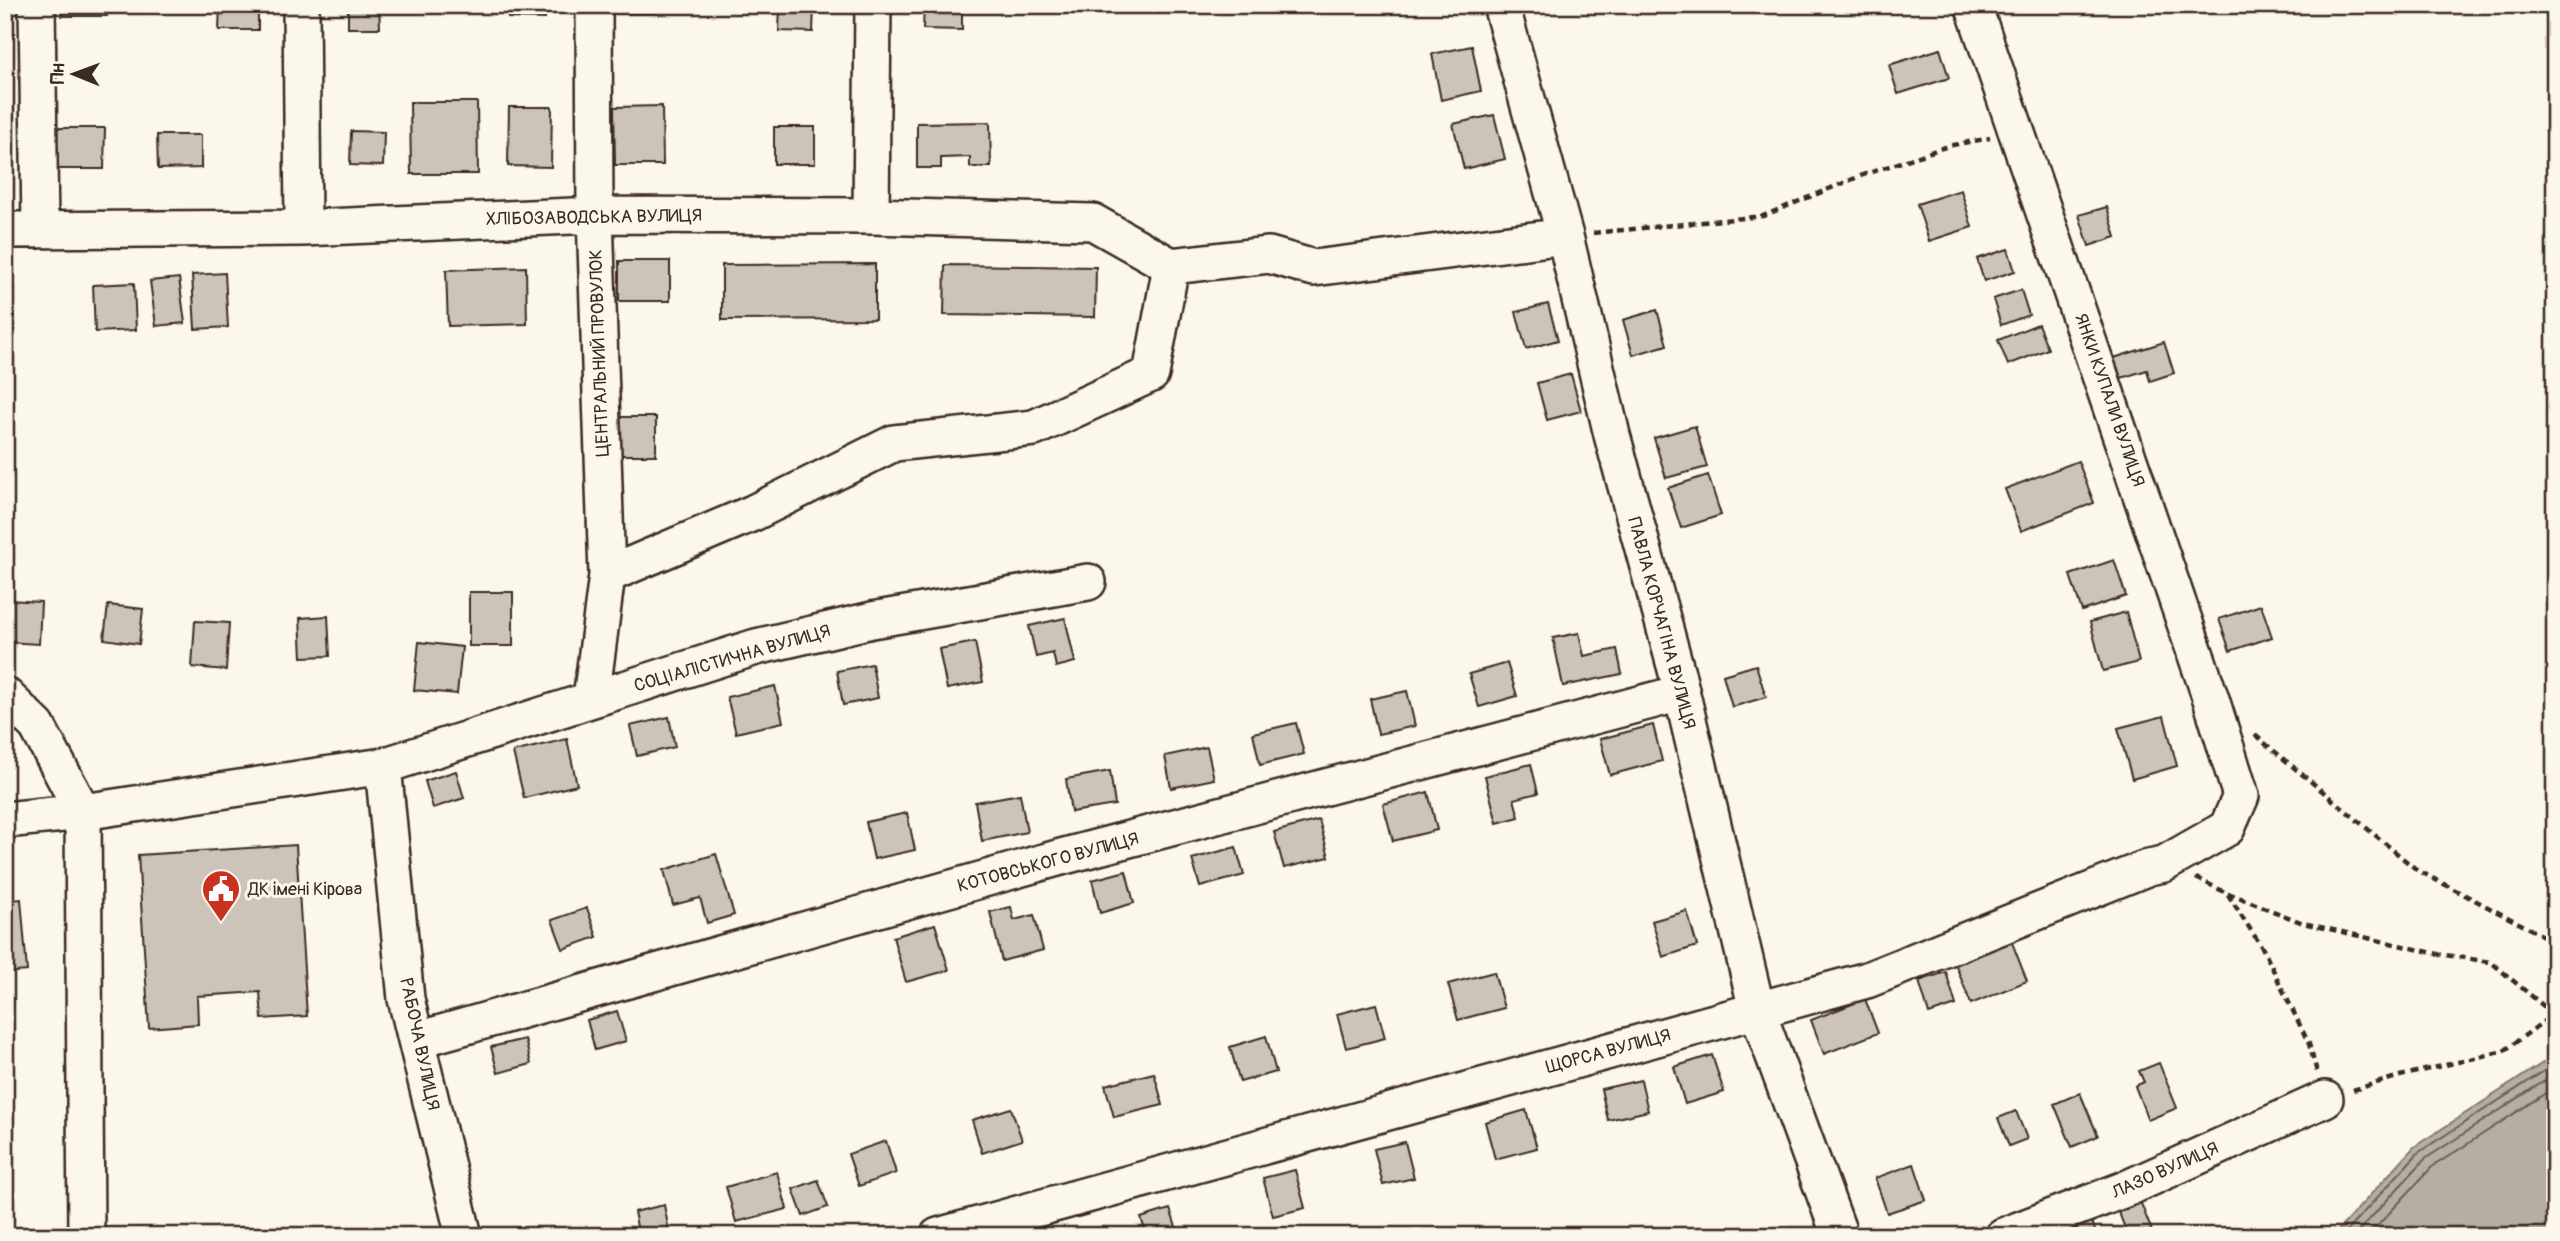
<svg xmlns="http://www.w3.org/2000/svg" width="2560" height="1241" font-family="Pangolin,sans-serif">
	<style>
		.water { fill: #b6aea2; stroke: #85796d; stroke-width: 2 }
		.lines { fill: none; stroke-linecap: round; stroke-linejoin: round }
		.shore { stroke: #6c5f53; stroke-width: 2 }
		.building { fill: #ccc4b9; stroke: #3b2a1e; stroke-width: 2 }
		.minor-casing { stroke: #3b2a1e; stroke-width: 40 }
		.path { stroke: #3b2a1e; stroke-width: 4.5; stroke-dasharray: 7 5; stroke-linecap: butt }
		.minor { stroke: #fbf7ec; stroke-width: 35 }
		.labels { text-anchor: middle; stroke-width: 6; stroke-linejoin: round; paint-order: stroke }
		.street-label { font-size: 18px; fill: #3b2a1e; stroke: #fbf7ec }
		.poi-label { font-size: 18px; fill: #3b2a1e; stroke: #fbf7ec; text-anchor: start }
	</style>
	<rect width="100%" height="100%" fill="#fbf7ec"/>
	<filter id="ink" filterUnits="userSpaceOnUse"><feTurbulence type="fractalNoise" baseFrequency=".0143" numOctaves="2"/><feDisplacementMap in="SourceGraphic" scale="14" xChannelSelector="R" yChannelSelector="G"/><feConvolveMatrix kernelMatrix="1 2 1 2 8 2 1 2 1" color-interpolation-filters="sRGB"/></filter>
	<g filter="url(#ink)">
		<path class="water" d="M 2555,1055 L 2555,1236 L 2333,1236 L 2414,1147 Z"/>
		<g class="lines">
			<path class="shore" d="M 2342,1236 L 2419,1152 L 2555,1064
				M 2354,1236 L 2425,1159 L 2555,1074
				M 2368,1236 L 2432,1167 L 2555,1087"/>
		</g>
		<path class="building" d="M 62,5 L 107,5 L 107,16 L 62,16 Z
			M 220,5 L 258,5 L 258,30 L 219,30 Z
			M 348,5 L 379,5 L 380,28 L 348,28 Z
			M 509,5 L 546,5 L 545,19 L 508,18 Z
			M 617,5 L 654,5 L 654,13 L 618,13 Z
			M 780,5 L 814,5 L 813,32 L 779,31 Z
			M 924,5 L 962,5 L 962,30 L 923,29 Z
			M 1472,46 L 1481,91 L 1441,100 L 1432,54 Z
			M 1940,49 L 1949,78 L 1898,94 L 1889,65 Z
			M 410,102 L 477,102 L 478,174 L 411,174 Z
			M 662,106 L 663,165 L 615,165 L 614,107 Z
			M 509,107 L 552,107 L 551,167 L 508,166 Z
			M 1494,115 L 1505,159 L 1464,169 L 1453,124 Z
			M 990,122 L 991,167 L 970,167 L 970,157 L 941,158 L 941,168 L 917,168 L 917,123 Z
			M 774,127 L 815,127 L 815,164 L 774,164 Z
			M 56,128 L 105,128 L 104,169 L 56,169 Z
			M 351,131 L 384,132 L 383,166 L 350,165 Z
			M 157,135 L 201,135 L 201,168 L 158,169 Z
			M 1961,190 L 1972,227 L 1929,241 L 1917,204 Z
			M 2107,207 L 2116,237 L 2089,246 L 2079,215 Z
			M 2008,249 L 2015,271 L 1984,281 L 1977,259 Z
			M 619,261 L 670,261 L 670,301 L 619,301 Z
			M 875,264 L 875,319 L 722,320 L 722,265 Z
			M 945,265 L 1096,267 L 1095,317 L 944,315 Z
			M 526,267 L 527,324 L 448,326 L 446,270 Z
			M 225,273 L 228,327 L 195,329 L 192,275 Z
			M 179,278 L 185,323 L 156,326 L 150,281 Z
			M 134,283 L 136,330 L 95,332 L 93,285 Z
			M 2021,290 L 2029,315 L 2001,325 L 1993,299 Z
			M 1548,304 L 1558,340 L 1526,349 L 1516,312 Z
			M 1657,310 L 1667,345 L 1633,355 L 1623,320 Z
			M 2038,324 L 2048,349 L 2008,365 L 1998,340 Z
			M 2164,342 L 2174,373 L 2150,381 L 2147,370 L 2121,378 L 2114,358 Z
			M 1571,374 L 1581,411 L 1547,420 L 1537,383 Z
			M 609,417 L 656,417 L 656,455 L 608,455 Z
			M 1695,426 L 1707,467 L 1666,478 L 1654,438 Z
			M 2078,461 L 2094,503 L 2021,531 L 2005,489 Z
			M 1708,475 L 1721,515 L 1681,528 L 1668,488 Z
			M 2114,560 L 2126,596 L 2082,611 L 2070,575 Z
			M 469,592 L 513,592 L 513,646 L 469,646 Z
			M 8,600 L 41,602 L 39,644 L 6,642 Z
			M 108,605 L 143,609 L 139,644 L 104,639 Z
			M 2261,605 L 2272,637 L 2230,651 L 2219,619 Z
			M 2126,612 L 2139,662 L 2103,671 L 2090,622 Z
			M 328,616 L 330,656 L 302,657 L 300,618 Z
			M 1065,618 L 1075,662 L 1056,667 L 1053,653 L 1036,657 L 1029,626 Z
			M 195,621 L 229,623 L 226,670 L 192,667 Z
			M 1579,633 L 1584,656 L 1617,649 L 1622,674 L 1563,686 L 1553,638 Z
			M 419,642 L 462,647 L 457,694 L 414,690 Z
			M 975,642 L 983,682 L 947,689 L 939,649 Z
			M 1507,663 L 1517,696 L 1479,707 L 1469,674 Z
			M 872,664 L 878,698 L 843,705 L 837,671 Z
			M 1756,665 L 1766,697 L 1732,707 L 1723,675 Z
			M 775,686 L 783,722 L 736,733 L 727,697 Z
			M 1407,691 L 1415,726 L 1378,734 L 1370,699 Z
			M 2164,716 L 2177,766 L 2132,779 L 2118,728 Z
			M 669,717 L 675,747 L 637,756 L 630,726 Z
			M 1296,723 L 1304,754 L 1260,765 L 1253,733 Z
			M 1653,725 L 1662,761 L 1610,775 L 1600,739 Z
			M 567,739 L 577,785 L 524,798 L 513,752 Z
			M 1207,747 L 1214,779 L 1171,788 L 1165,756 Z
			M 1531,764 L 1538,793 L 1514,799 L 1519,817 L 1497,823 L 1485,776 Z
			M 456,771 L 464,798 L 433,808 L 425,781 Z
			M 1110,771 L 1115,805 L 1071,812 L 1066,779 Z
			M 1428,792 L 1437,830 L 1393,841 L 1383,804 Z
			M 1020,794 L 1027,832 L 982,841 L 975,802 Z
			M 907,813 L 915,850 L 874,859 L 866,822 Z
			M 1319,820 L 1329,857 L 1284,868 L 1274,832 Z
			M 296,845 L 307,1016 L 262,1019 L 260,992 L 197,996 L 198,1024 L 149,1028 L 138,855 Z
			M 1236,847 L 1244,875 L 1200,887 L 1192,859 Z
			M 716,854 L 734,915 L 707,923 L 700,898 L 673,905 L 664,870 Z
			M 1126,871 L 1134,903 L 1100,913 L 1092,880 Z
			M 21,899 L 27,971 L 5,973 L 5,901 Z
			M 1011,907 L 1014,920 L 1034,915 L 1043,950 L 1002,961 L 990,912 Z
			M 587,908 L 597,937 L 563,949 L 552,920 Z
			M 1687,911 L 1697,946 L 1663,957 L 1652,921 Z
			M 935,924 L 949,970 L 906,982 L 893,937 Z
			M 2011,940 L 2027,981 L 1971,1004 L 1955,963 Z
			M 1494,972 L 1504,1008 L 1458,1020 L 1448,984 Z
			M 1946,972 L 1956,1005 L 1929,1014 L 1919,981 Z
			M 1865,999 L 1878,1033 L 1824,1054 L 1811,1020 Z
			M 1376,1004 L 1385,1038 L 1346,1048 L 1337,1014 Z
			M 617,1011 L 626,1041 L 595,1050 L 587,1020 Z
			M 1266,1036 L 1276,1072 L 1240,1082 L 1230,1047 Z
			M 525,1039 L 531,1064 L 498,1073 L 491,1047 Z
			M 1712,1055 L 1724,1092 L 1685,1104 L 1674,1067 Z
			M 2159,1063 L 2177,1108 L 2148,1120 L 2135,1086 L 2144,1082 L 2139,1071 Z
			M 1154,1073 L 1163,1105 L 1114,1117 L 1105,1085 Z
			M 1641,1080 L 1648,1111 L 1608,1120 L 1601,1089 Z
			M 2080,1093 L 2098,1136 L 2072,1147 L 2054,1104 Z
			M 1011,1108 L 1022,1140 L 982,1153 L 972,1120 Z
			M 1526,1110 L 1537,1148 L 1495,1159 L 1485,1122 Z
			M 2016,1111 L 2027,1139 L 2009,1146 L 1998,1118 Z
			M 886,1141 L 896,1173 L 859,1186 L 848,1154 Z
			M 1405,1142 L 1414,1178 L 1383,1185 L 1374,1149 Z
			M 1914,1164 L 1926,1200 L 1887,1213 L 1875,1178 Z
			M 1295,1170 L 1305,1208 L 1273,1216 L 1263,1178 Z
			M 777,1172 L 787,1209 L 736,1222 L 726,1187 Z
			M 818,1180 L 828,1207 L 803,1216 L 793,1189 Z
			M 2138,1196 L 2153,1234 L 2149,1236 L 2128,1236 L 2116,1205 Z
			M 664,1205 L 670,1236 L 639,1236 L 634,1212 Z
			M 1170,1209 L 1179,1236 L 1147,1236 L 1141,1218 Z
			M 2091,1219 L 2097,1236 L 2060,1236 L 2058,1232 Z"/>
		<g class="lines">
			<defs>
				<path id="minor" d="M 37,5 L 40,230
					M 301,5 L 303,228
					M 1501,5 L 1565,236 L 1612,435 L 1677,673 L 1757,1010 L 1840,1236
					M 871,216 L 873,5
					M 5,230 L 303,228 L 595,215 L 871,216 L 1093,222 L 1171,266
					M 1171,266 L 1269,255 L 1314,268 L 1565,236
					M 607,575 L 753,513 L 894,443 L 1034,428 L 1151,374 L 1171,266
					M 5,695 L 37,726 L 83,812 L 86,1236
					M 591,699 L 607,575 L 595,215 L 594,5
					M 383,766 L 406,999 L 464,1236
					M 5,820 L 83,812 L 383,766 L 756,647 L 872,620 L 1088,582
					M 417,1040 L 1061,857 L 1681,693
					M 938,1236 L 1867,980 L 2149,867 L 2164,864 L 2227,828 L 2241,796 L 2211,699 L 1973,5
					M 2003,1236 L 2128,1188 L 2325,1099"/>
			</defs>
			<use href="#minor" class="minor-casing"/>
			<path class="path" d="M 1593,233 L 1763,216 L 1863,175 L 1948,146 L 1990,138
				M 2255,735 L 2417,870 L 2555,942
				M 2196,878 L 2227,893 L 2263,949 L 2309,1044 L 2317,1072
				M 2228,893 L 2303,923 L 2438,954 L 2491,962 L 2553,1014
				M 2353,1090 L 2400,1076 L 2504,1051 L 2555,1013"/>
			<use href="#minor" class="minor"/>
		</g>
	</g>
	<defs>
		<symbol id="civic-pin" viewBox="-11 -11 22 30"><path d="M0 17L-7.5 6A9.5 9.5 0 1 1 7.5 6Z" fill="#c8321e" stroke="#fbf7ec"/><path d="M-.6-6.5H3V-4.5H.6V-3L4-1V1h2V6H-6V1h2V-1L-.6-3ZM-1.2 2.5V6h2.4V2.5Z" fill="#fff"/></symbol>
	</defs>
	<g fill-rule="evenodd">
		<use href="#civic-pin" x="199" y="867" width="44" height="60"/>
	</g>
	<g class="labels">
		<g class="street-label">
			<text transform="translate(594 217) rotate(-1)" y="6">ХЛІБОЗАВОДСЬКА ВУЛИЦЯ</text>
			<text transform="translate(599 353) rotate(-92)" y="6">ЦЕНТРАЛЬНИЙ ПРОВУЛОК</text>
			<text transform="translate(2110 400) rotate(71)" y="6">ЯНКИ КУПАЛИ ВУЛИЦЯ</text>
			<text transform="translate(1662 623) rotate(75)" y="6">ПАВЛА КОРЧАГІНА ВУЛИЦЯ</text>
			<text transform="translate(732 658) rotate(-16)" y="6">СОЦІАЛІСТИЧНА ВУЛИЦЯ</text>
			<text transform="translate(1048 862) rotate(-15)" y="6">КОТОВСЬКОГО ВУЛИЦЯ</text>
			<text transform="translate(420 1044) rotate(78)" y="6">РАБОЧА ВУЛИЦЯ</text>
			<text transform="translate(1608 1051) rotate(-15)" y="6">ЩОРСА ВУЛИЦЯ</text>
			<text transform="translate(2165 1170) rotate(-24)" y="6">ЛАЗО ВУЛИЦЯ</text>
		</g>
		<g class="poi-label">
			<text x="248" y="895">ДК імені Кірова</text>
		</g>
	</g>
	<rect width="2560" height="1241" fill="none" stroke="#fbf7ec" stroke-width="28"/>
	<rect x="14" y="14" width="2532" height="1213" fill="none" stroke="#3b2a1e" stroke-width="2.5" filter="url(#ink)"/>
	<g transform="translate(74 74) rotate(271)" stroke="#fbf7ec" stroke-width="5" paint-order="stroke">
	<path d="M0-5L12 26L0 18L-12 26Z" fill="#3b2a1e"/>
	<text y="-10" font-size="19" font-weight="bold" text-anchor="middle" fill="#3b2a1e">Пн</text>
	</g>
</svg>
